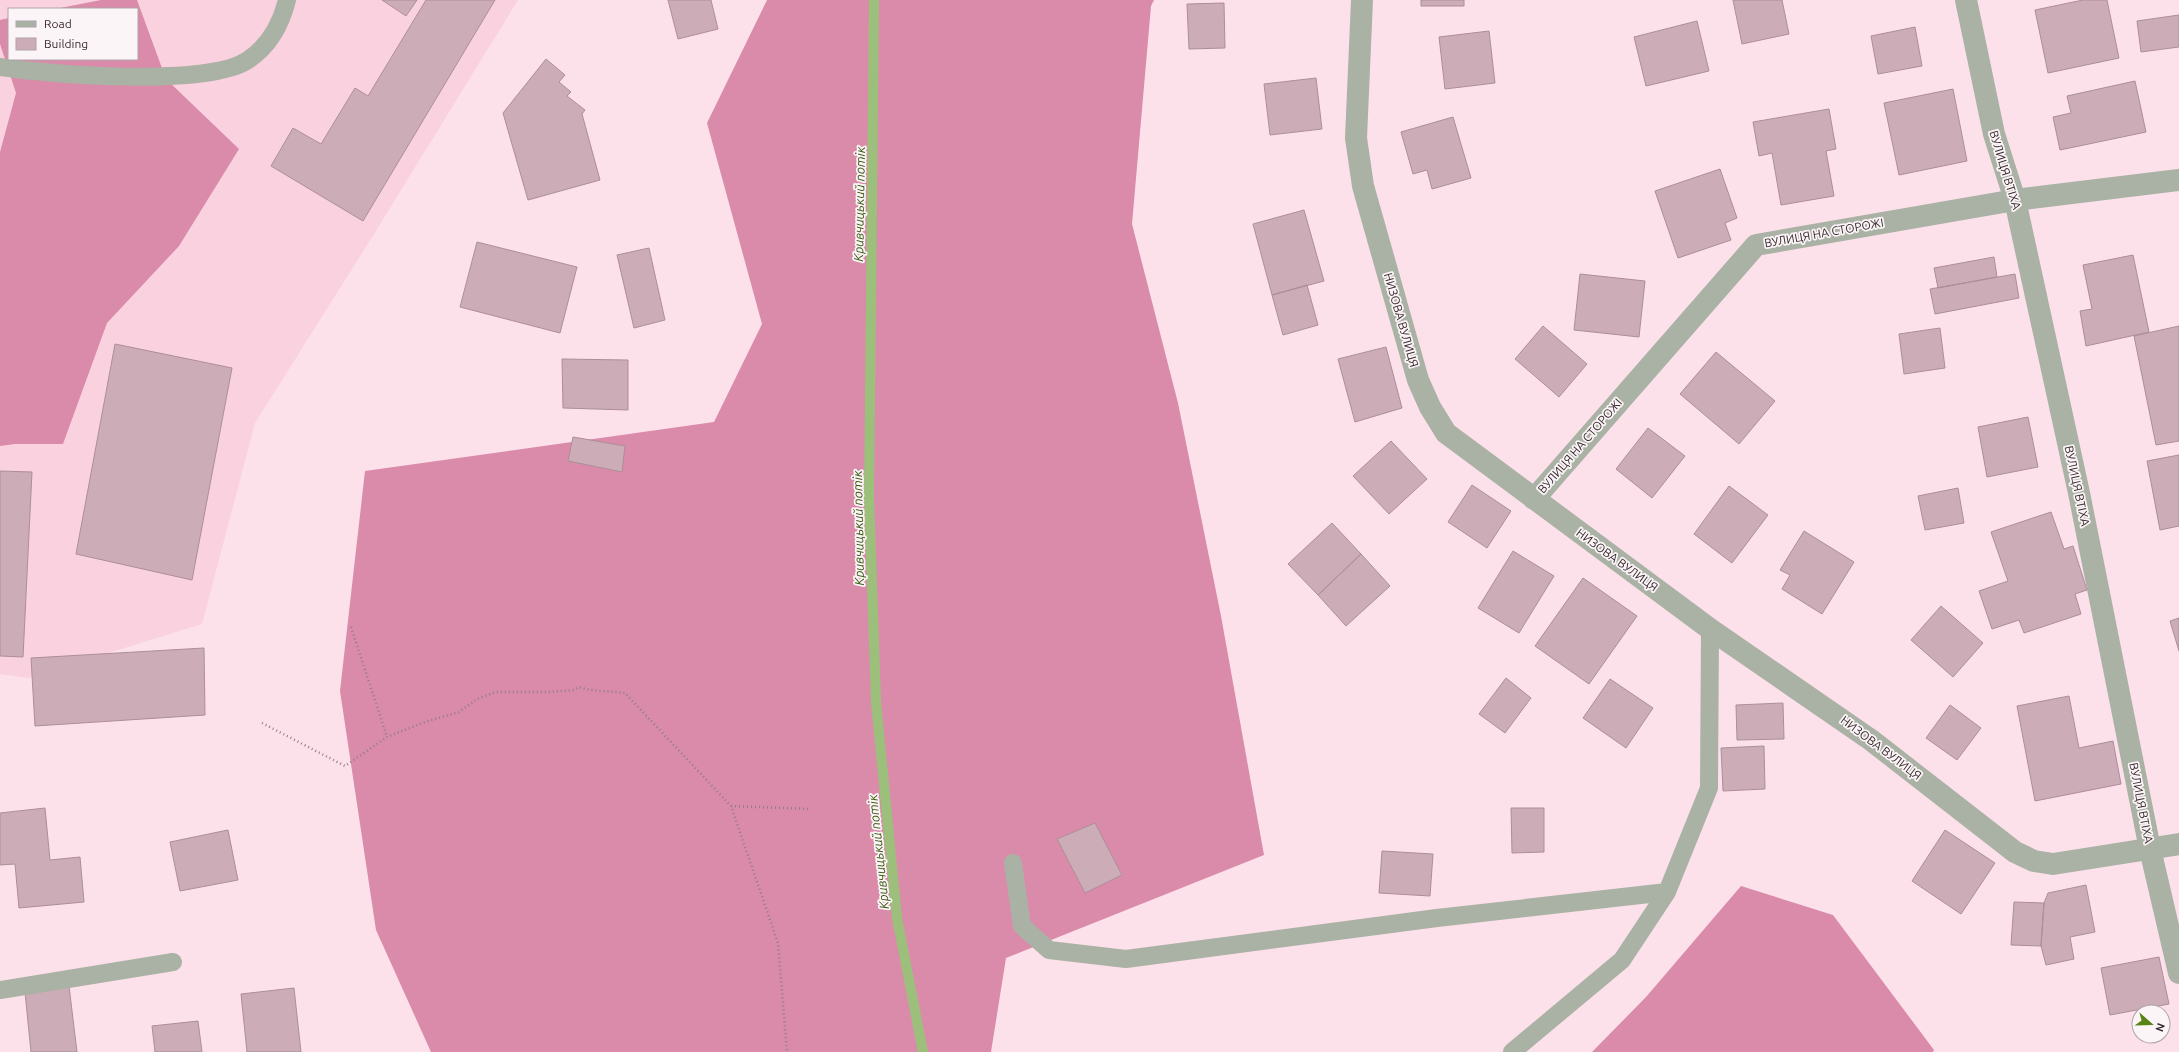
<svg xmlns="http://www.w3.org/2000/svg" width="2179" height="1052" font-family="Ubuntu,sans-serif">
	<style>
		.built { fill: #fad1df; fill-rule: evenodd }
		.forest { fill: #d98ba9 }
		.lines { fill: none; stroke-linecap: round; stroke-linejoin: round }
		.stream { stroke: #9cc07b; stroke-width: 10 }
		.building { fill: #ccacb7; stroke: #ad8e98 }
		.path { stroke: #917d84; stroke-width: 2.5; stroke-dasharray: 1 3; stroke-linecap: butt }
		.lane { stroke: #aab1a5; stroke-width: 18 }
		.street { stroke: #aab1a5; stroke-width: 22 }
		.labels { text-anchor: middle; stroke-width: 3.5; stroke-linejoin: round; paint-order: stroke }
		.street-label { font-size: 12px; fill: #382b2f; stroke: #fcf5f7 }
		.water-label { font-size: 13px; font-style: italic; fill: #3a5a11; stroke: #fcf5f7 }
	</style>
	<rect width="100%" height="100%" fill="#fce1ea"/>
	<path class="built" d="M 0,0 L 518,0 L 374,234 L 255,423 L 202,624 L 28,678 L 0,674 ZM 9,9 L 137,9 L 137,59 L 9,59 Z"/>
	<path class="forest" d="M 101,0 L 137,0 L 166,79 L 239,149 L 179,246 L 107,323 L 63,444 L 15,444 L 0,446 L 0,152 L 16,93 L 0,44 L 0,20 L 9,18 L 9,59 L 137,59 L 137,9 L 55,9 Z
		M 767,0 L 1154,0 L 1151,6 L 1132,224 L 1178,403 L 1221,616 L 1264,855 L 1006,958 L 991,1052 L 431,1052 L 376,930 L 340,691 L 365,471 L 714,422 L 762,324 L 707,123 Z
		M 1741,886 L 1833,915 L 1934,1050 L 1933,1052 L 1592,1052 L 1646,997 Z"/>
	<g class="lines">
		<path class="stream" d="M 874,0 L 869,497 L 876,702 L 897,918 L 923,1052"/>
	</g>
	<path class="building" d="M 382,0 L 417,0 L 406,16 Z
		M 426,0 L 495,0 L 363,221 L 271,166 L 293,128 L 321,144 L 355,88 L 368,96 Z
		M 668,0 L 711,0 L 718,29 L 678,39 Z
		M 1421,0 L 1464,0 L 1464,6 L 1421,6 Z
		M 1733,0 L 1782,0 L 1789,34 L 1742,44 Z
		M 2083,0 L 2107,0 L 2119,58 L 2048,73 L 2035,10 Z
		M 1224,3 L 1225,48 L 1189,49 L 1187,4 Z
		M 2179,15 L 2179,47 L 2141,52 L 2137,21 Z
		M 1697,21 L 1709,71 L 1646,86 L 1634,37 Z
		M 1915,27 L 1922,66 L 1878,74 L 1871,36 Z
		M 1489,31 L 1495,83 L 1445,89 L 1439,37 Z
		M 546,59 L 565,75 L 559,82 L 571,92 L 567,96 L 585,110 L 582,114 L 600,180 L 528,200 L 503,113 Z
		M 1316,78 L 1322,129 L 1270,135 L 1264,84 Z
		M 2135,81 L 2146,132 L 2060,150 L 2053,117 L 2071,113 L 2067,96 Z
		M 1953,89 L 1967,161 L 1899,175 L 1884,103 Z
		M 1829,109 L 1836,149 L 1826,151 L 1834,196 L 1781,205 L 1772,153 L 1759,156 L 1753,122 Z
		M 1453,117 L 1471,178 L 1432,189 L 1427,170 L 1413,174 L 1401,132 Z
		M 1720,169 L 1737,218 L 1725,223 L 1731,240 L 1678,258 L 1655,191 Z
		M 1304,210 L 1324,281 L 1272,295 L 1253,224 Z
		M 477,242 L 577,267 L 560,333 L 460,307 Z
		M 649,248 L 665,320 L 634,328 L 617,255 Z
		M 2133,255 L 2149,332 L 2086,346 L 2080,311 L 2092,309 L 2083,265 Z
		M 1994,257 L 1997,277 L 1938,288 L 1934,268 Z
		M 1580,274 L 1645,281 L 1639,337 L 1574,330 Z
		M 2015,274 L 2019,298 L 1935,314 L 1930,289 Z
		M 1307,285 L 1318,325 L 1283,335 L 1272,295 Z
		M 1543,326 L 1587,364 L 1559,397 L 1515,359 Z
		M 2179,326 L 2179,441 L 2156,445 L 2134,336 Z
		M 1940,328 L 1945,368 L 1904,374 L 1899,334 Z
		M 115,344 L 232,368 L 192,580 L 76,554 Z
		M 1386,347 L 1402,408 L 1355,422 L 1338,359 Z
		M 1716,352 L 1775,401 L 1739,444 L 1680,394 Z
		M 562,359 L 628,360 L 628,410 L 563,408 Z
		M 2028,417 L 2038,467 L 1987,477 L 1978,427 Z
		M 1648,428 L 1685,456 L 1652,498 L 1616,469 Z
		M 573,437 L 625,446 L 622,472 L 568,461 Z
		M 1391,441 L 1427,479 L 1389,514 L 1353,476 Z
		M 2179,455 L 2179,526 L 2160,530 L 2147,461 Z
		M 0,471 L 32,472 L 23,657 L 0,656 Z
		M 1472,485 L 1511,511 L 1487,548 L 1448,522 Z
		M 1729,486 L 1768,515 L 1732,563 L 1694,534 Z
		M 1958,488 L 1964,523 L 1925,530 L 1918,496 Z
		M 2051,512 L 2064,549 L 2073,546 L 2087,590 L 2075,594 L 2081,614 L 2024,633 L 2019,620 L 1992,629 L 1979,591 L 2008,581 L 1991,532 Z
		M 1332,523 L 1361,554 L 1318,595 L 1288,564 Z
		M 1804,531 L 1854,562 L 1822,614 L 1782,589 L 1790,575 L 1780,570 Z
		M 1513,551 L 1554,576 L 1519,633 L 1478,608 Z
		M 1361,554 L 1390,586 L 1346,626 L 1318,595 Z
		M 1583,578 L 1637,616 L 1589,684 L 1535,646 Z
		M 1941,606 L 1983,643 L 1953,677 L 1911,640 Z
		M 2179,618 L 2179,651 L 2170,621 Z
		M 204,648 L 205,715 L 35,726 L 31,658 Z
		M 1506,678 L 1531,698 L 1505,733 L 1479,714 Z
		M 1610,679 L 1653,708 L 1626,748 L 1583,718 Z
		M 2069,696 L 2079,748 L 2113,741 L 2121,784 L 2035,801 L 2017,706 Z
		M 1783,703 L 1784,739 L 1737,740 L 1736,705 Z
		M 1950,705 L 1981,728 L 1957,760 L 1926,738 Z
		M 1764,746 L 1765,789 L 1723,791 L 1721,748 Z
		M 45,808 L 50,860 L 80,857 L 84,902 L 19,908 L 15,864 L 0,865 L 0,813 Z
		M 1511,808 L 1544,808 L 1544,852 L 1512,853 Z
		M 1095,823 L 1122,875 L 1085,893 L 1057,839 Z
		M 228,830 L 238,880 L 180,891 L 170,842 Z
		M 1945,830 L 1995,863 L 1961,914 L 1912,881 Z
		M 1382,851 L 1433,854 L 1430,896 L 1379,893 Z
		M 2086,885 L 2095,932 L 2070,937 L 2074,959 L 2046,965 L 2041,946 L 2044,903 L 2048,893 Z
		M 2014,902 L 2044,903 L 2041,946 L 2011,945 Z
		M 2159,957 L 2169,1004 L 2110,1015 L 2101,968 Z
		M 69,986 L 77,1052 L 31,1052 L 25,992 Z
		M 294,988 L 301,1052 L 247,1052 L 241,994 Z
		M 198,1021 L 202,1052 L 155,1052 L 152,1026 Z"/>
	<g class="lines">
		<path class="path" d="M 351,627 L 387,737
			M 262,723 L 345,766 L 387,737 L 425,722 L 459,712 L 477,699 L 496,692 L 546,692 L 574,690 L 579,687 C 594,692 610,691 625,693 L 731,806 L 778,943 L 787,1052
			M 731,806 L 811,809"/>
		<path class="lane" d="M 0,67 C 50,75 208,87 248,60 C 269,46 281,24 287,0
			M 1013,863 L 1022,926 L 1049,950 L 1126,959 L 1437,918 L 1667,892
			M 0,990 L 173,962
			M 1512,1052 L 1622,960 L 1667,892 L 1709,788 L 1710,629"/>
		<path class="street" d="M 1362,0 L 1356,138 L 1363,186 L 1418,380 L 1430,407 L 1446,433 L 1710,629 L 1871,740 L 2015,852 L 2034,861 L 2053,864 L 2179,844
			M 1966,0 L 1994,134 L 2015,200 L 2079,493 L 2150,849 L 2179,973
			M 1534,499 L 1756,245 L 2015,200 L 2179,180"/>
	</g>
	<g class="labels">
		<g class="street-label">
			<text transform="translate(2005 170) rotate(73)" y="4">ВУЛИЦЯ ВТІХА</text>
			<text transform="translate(1824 233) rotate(-10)" y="4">ВУЛИЦЯ НА СТОРОЖІ</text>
			<text transform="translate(1401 320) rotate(74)" y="4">НИЗОВА ВУЛИЦЯ</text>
			<text transform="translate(1580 446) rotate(-49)" y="4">ВУЛИЦЯ НА СТОРОЖІ</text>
			<text transform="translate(2077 486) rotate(78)" y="4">ВУЛИЦЯ ВТІХА</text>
			<text transform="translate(1617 560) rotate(36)" y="4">НИЗОВА ВУЛИЦЯ</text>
			<text transform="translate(1881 748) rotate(37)" y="4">НИЗОВА ВУЛИЦЯ</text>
			<text transform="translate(2141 803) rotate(79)" y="4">ВУЛИЦЯ ВТІХА</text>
		</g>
		<g class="water-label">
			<text transform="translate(859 204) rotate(-89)" y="5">Кривчицький потік</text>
			<text transform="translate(858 528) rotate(-91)" y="5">Кривчицький потік</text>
			<text transform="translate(878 852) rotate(-96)" y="5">Кривчицький потік</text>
		</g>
	</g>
	<rect x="8" y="8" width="130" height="52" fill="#fcf5f7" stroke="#aea4a7"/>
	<rect x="16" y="21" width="20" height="6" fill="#aab1a5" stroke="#aea4a7"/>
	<text x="44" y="28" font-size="12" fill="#382b2f">Road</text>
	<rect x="16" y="38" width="20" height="12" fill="#ccacb7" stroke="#aea4a7"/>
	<text x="44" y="48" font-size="12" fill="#382b2f">Building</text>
	<g transform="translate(2151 1024) rotate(110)"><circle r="19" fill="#fcf5f7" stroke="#aea4a7"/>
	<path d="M0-3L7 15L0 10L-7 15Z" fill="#568516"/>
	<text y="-6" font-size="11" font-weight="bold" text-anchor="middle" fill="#382b2f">N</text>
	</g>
</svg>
